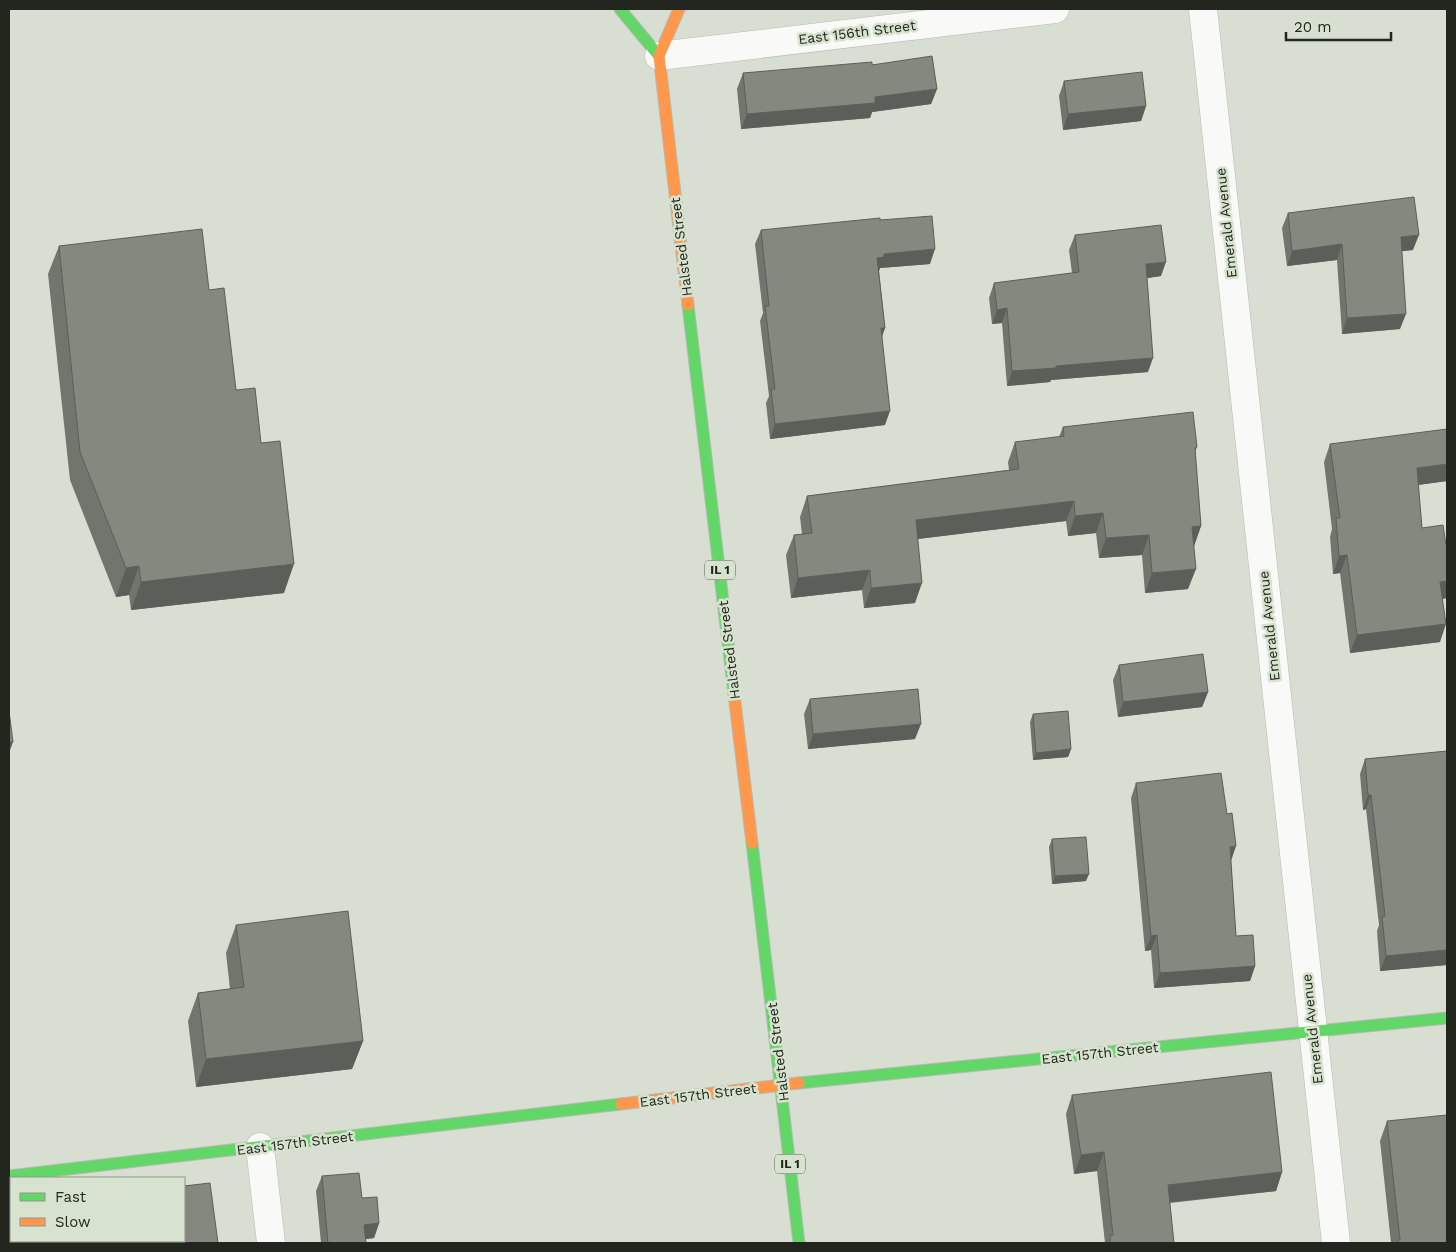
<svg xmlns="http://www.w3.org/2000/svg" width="1456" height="1252" font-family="'Work Sans',sans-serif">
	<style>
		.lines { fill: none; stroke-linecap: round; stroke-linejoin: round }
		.street-casing { stroke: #b7bbb3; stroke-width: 29 }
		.fast-casing { stroke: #b7bbb3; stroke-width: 13 }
		.slow-casing { stroke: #b7bbb3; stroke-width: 13 }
		.street { stroke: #f9faf8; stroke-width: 28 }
		.fast { stroke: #63d668; stroke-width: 11 }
		.slow { stroke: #ff974d; stroke-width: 11 }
		.wall { fill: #72756d }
		.shaded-wall { fill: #5c5f59 }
		.building { fill: #84887f; stroke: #5c5f59 }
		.labels { text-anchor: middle; stroke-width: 5; stroke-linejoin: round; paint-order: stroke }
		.shield { fill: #d8e3cf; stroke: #595f54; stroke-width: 1 }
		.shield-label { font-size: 12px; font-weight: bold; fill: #23261f }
		.street-label { font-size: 14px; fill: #23261f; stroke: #d8e3cf }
	</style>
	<rect width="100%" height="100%" fill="#d9ded3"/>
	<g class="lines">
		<defs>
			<path id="street" d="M 1203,9 L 1336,1243
				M 659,56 L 1055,9
				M 260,1147 L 271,1243"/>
			<path id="fast" d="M 620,9 L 659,56
				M 688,305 L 734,694
				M 752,843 L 799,1243
				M 799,1083 L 1447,1018
				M 9,1176 L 621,1104"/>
			<path id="slow" d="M 679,9 L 659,56 L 688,305
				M 734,694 L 752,843
				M 621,1104 L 799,1083"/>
		</defs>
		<use href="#street" class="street-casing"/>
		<use href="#fast" class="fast-casing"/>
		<use href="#slow" class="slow-casing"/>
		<use href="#street" class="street"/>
		<use href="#fast" class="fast"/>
		<use href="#slow" class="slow"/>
	</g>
	<path class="wall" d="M 872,65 L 937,89 L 931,104 L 872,112 L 870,118 L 741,129 L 737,89 L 743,73 Z
		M 1064,81 L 1146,106 L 1141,121 L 1063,130 L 1059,96 Z
		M 1288,213 L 1413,250 L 1402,251 L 1400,329 L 1342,334 L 1337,260 L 1287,266 L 1282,228 Z
		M 880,220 L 930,264 L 880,268 L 879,271 L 885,328 L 882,336 L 885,425 L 770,439 L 766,403 L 769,396 L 760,321 L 763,313 L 755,244 L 761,230 Z
		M 1075,235 L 1161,276 L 1147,278 L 1148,372 L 1051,380 L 1050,382 L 1007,386 L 1002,323 L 992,324 L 989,298 L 994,283 L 1072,273 L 1069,250 Z
		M 59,246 L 209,290 L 236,390 L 261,443 L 284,593 L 131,610 L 129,595 L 116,597 L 70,480 L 48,274 Z
		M 1063,427 L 1197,447 L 1195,452 L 1201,526 L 1194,546 L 1188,589 L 1145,593 L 1142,555 L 1099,558 L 1096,533 L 1068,536 L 1066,521 L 918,539 L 915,603 L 864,608 L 862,590 L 791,598 L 786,555 L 794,535 L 802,534 L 800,517 L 807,496 L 1009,470 L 1008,462 L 1015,442 L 1059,437 Z
		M 1330,444 L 1447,481 L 1418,485 L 1422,528 L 1446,545 L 1447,545 L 1447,598 L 1443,599 L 1440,642 L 1350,653 L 1340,573 L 1333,574 L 1330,537 L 1332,529 L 1324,462 Z
		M 1119,665 L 1208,692 L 1202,707 L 1118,717 L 1113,680 Z
		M 810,699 L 915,739 L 808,749 L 804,714 Z
		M 1033,714 L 1071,749 L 1068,757 L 1033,760 L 1030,722 Z
		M 1447,751 L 1447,965 L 1380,971 L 1377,931 L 1379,925 L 1366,809 L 1363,810 L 1360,774 L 1365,759 Z
		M 1136,783 L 1231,861 L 1236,936 L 1255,966 L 1250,981 L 1154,988 L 1151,950 L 1145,951 L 1131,798 Z
		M 1052,839 L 1086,881 L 1052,884 L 1049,847 Z
		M 236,925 L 363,1041 L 352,1069 L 196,1087 L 188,1021 L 198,993 L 230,989 L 226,953 Z
		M 1072,1095 L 1282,1172 L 1276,1191 L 1170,1203 L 1174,1243 L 1105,1243 L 1097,1171 L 1074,1174 L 1066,1114 Z
		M 1387,1121 L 1447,1243 L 1391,1243 L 1380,1141 Z
		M 322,1176 L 362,1198 L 379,1223 L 374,1238 L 366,1239 L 366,1243 L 321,1243 L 316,1191 Z"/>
	<path class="shaded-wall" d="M 937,89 L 931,104 L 872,112 L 870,118 L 741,129 L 747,114 Z
		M 1146,106 L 1141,121 L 1063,130 L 1068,114 Z
		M 1419,235 L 1413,250 L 1395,252 L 1401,237 Z
		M 1342,244 L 1337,260 L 1287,266 L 1292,251 Z
		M 935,249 L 930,264 L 880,268 L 879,271 L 872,272 L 877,258 L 884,254 Z
		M 1166,262 L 1161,276 L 1141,279 L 1146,264 Z
		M 1007,308 L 1002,323 L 992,324 L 997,310 Z
		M 1406,314 L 1400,329 L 1342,334 L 1347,318 Z
		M 881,328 L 885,328 L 880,342 Z
		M 1153,358 L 1148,372 L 1051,380 L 1050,382 L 1007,386 L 1012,371 L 1056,366 Z
		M 890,411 L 885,425 L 770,439 L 775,424 Z
		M 1447,464 L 1447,481 L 1410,486 L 1417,468 Z
		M 1074,501 L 1066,521 L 909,540 L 916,520 Z
		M 1103,513 L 1096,533 L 1068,536 L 1075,516 Z
		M 1201,526 L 1194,546 L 1192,527 Z
		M 1149,535 L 1142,555 L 1099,558 L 1106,538 Z
		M 1347,555 L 1340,573 L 1333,574 L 1339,556 Z
		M 294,564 L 284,593 L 131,610 L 141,582 Z
		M 139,566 L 129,595 L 116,597 L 126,568 Z
		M 1196,569 L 1188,589 L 1145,593 L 1152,573 Z
		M 870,570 L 862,590 L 791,598 L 798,578 Z
		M 1447,581 L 1447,598 L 1434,600 L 1440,582 Z
		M 922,583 L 915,603 L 864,608 L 871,588 Z
		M 1446,624 L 1440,642 L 1350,653 L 1357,635 Z
		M 1208,692 L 1202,707 L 1118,717 L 1123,702 Z
		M 921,724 L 915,739 L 808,749 L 813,734 Z
		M 9,742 L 13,742 L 9,753 Z
		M 1071,749 L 1068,757 L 1033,760 L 1036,753 Z
		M 1368,795 L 1371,795 L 1366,809 L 1363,810 Z
		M 1236,846 L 1231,861 L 1230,847 Z
		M 1089,874 L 1086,881 L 1052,884 L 1055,876 Z
		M 1157,935 L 1151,950 L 1145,951 L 1151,936 Z
		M 1447,950 L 1447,965 L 1380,971 L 1386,956 Z
		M 1255,966 L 1250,981 L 1154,988 L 1160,973 Z
		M 363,1041 L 352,1069 L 196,1087 L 206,1059 Z
		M 1104,1152 L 1097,1171 L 1074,1174 L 1081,1155 Z
		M 1282,1172 L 1276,1191 L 1161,1203 L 1168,1185 Z
		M 379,1223 L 374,1238 L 359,1240 L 364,1225 Z"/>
	<path class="building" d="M 932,56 L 937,89 L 875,97 L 875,103 L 747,114 L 743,73 L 872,62 L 872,65 Z
		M 1142,72 L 1146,106 L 1068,114 L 1064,81 Z
		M 1414,197 L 1419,235 L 1401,237 L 1406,314 L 1347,318 L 1342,244 L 1292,251 L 1288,213 Z
		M 932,216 L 935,249 L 884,254 L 884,257 L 877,258 L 885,328 L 881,328 L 890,411 L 775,424 L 771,389 L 775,389 L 765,306 L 769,306 L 761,230 L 880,218 L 880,220 Z
		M 1161,225 L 1166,262 L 1146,264 L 1153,358 L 1056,366 L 1056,368 L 1012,371 L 1007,308 L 997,310 L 994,283 L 1079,272 L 1075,235 Z
		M 202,229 L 209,290 L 224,288 L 236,390 L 255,388 L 261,443 L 280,441 L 294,564 L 141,582 L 139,566 L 126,568 L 80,452 L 59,246 Z
		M 1193,412 L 1197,447 L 1195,448 L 1201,526 L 1192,527 L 1196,569 L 1152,573 L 1149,535 L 1106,538 L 1103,513 L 1075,516 L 1074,501 L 916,520 L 922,583 L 871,588 L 870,570 L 798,578 L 794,535 L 812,533 L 807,496 L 1019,469 L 1015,442 L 1064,436 L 1063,427 Z
		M 1447,429 L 1447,464 L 1417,468 L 1422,528 L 1443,525 L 1446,545 L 1447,545 L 1447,581 L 1440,582 L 1446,624 L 1357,635 L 1347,555 L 1339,556 L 1336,518 L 1340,518 L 1330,444 Z
		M 1203,654 L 1208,692 L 1123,702 L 1119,665 Z
		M 918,689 L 921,724 L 813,734 L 810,699 Z
		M 9,711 L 13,742 L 9,742 Z
		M 1068,711 L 1071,749 L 1036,753 L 1033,714 Z
		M 1447,751 L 1447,950 L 1386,956 L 1382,917 L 1385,916 L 1371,795 L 1368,795 L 1365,759 Z
		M 1221,773 L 1227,814 L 1232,813 L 1236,846 L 1230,847 L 1236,936 L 1253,935 L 1255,966 L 1160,973 L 1157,935 L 1151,936 L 1136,783 Z
		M 1086,837 L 1089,874 L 1055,876 L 1052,839 Z
		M 348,911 L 363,1041 L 206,1059 L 198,993 L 244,987 L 236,925 Z
		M 1271,1072 L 1282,1172 L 1168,1185 L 1174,1243 L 1110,1243 L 1110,1235 L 1113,1235 L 1104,1152 L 1081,1155 L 1072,1095 Z
		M 1447,1115 L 1447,1243 L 1398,1243 L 1398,1240 L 1400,1240 L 1387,1121 Z
		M 359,1173 L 362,1198 L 377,1197 L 379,1223 L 364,1225 L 366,1243 L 328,1243 L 322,1176 Z
		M 210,1183 L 218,1243 L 9,1243 L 9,1205 L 11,1205 L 11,1241 L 184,1241 L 184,1186 Z"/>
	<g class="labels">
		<g class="shield">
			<rect x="705" y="560.5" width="30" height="19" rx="4"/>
			<rect x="775" y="1154.5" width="30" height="19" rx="4"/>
		</g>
		<g class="shield-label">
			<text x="720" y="574">IL 1</text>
			<text x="790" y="1168">IL 1</text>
		</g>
		<g class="street-label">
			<text transform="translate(857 32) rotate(-7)" y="5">East 156th Street</text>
			<text transform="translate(1226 223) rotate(-96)" y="5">Emerald Avenue</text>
			<text transform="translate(681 247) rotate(-97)" y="5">Halsted Street</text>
			<text transform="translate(1269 626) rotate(-96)" y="5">Emerald Avenue</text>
			<text transform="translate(729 650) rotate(-97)" y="5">Halsted Street</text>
			<text transform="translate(1312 1029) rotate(-96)" y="5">Emerald Avenue</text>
			<text transform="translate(778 1052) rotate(-97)" y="5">Halsted Street</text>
			<text transform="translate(1100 1053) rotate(-6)" y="5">East 157th Street</text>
			<text transform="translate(698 1095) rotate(-7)" y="5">East 157th Street</text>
			<text transform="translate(295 1143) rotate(-7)" y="5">East 157th Street</text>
		</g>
	</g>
	<rect width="1456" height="1252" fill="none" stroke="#23261f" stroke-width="20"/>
	<rect x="10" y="1177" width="175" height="65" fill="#d8e3cf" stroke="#909789"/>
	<rect x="20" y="1193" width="25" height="8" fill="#63d668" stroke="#909789"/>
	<text x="55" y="1202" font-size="15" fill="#23261f">Fast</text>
	<rect x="20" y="1218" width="25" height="8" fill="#ff974d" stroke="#909789"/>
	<text x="55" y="1227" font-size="15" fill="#23261f">Slow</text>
	<path d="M1286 32v8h105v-8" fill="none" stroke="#23261f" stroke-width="2.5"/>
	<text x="1294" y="32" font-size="15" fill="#23261f" stroke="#d8e3cf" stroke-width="4" paint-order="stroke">20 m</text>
</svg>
